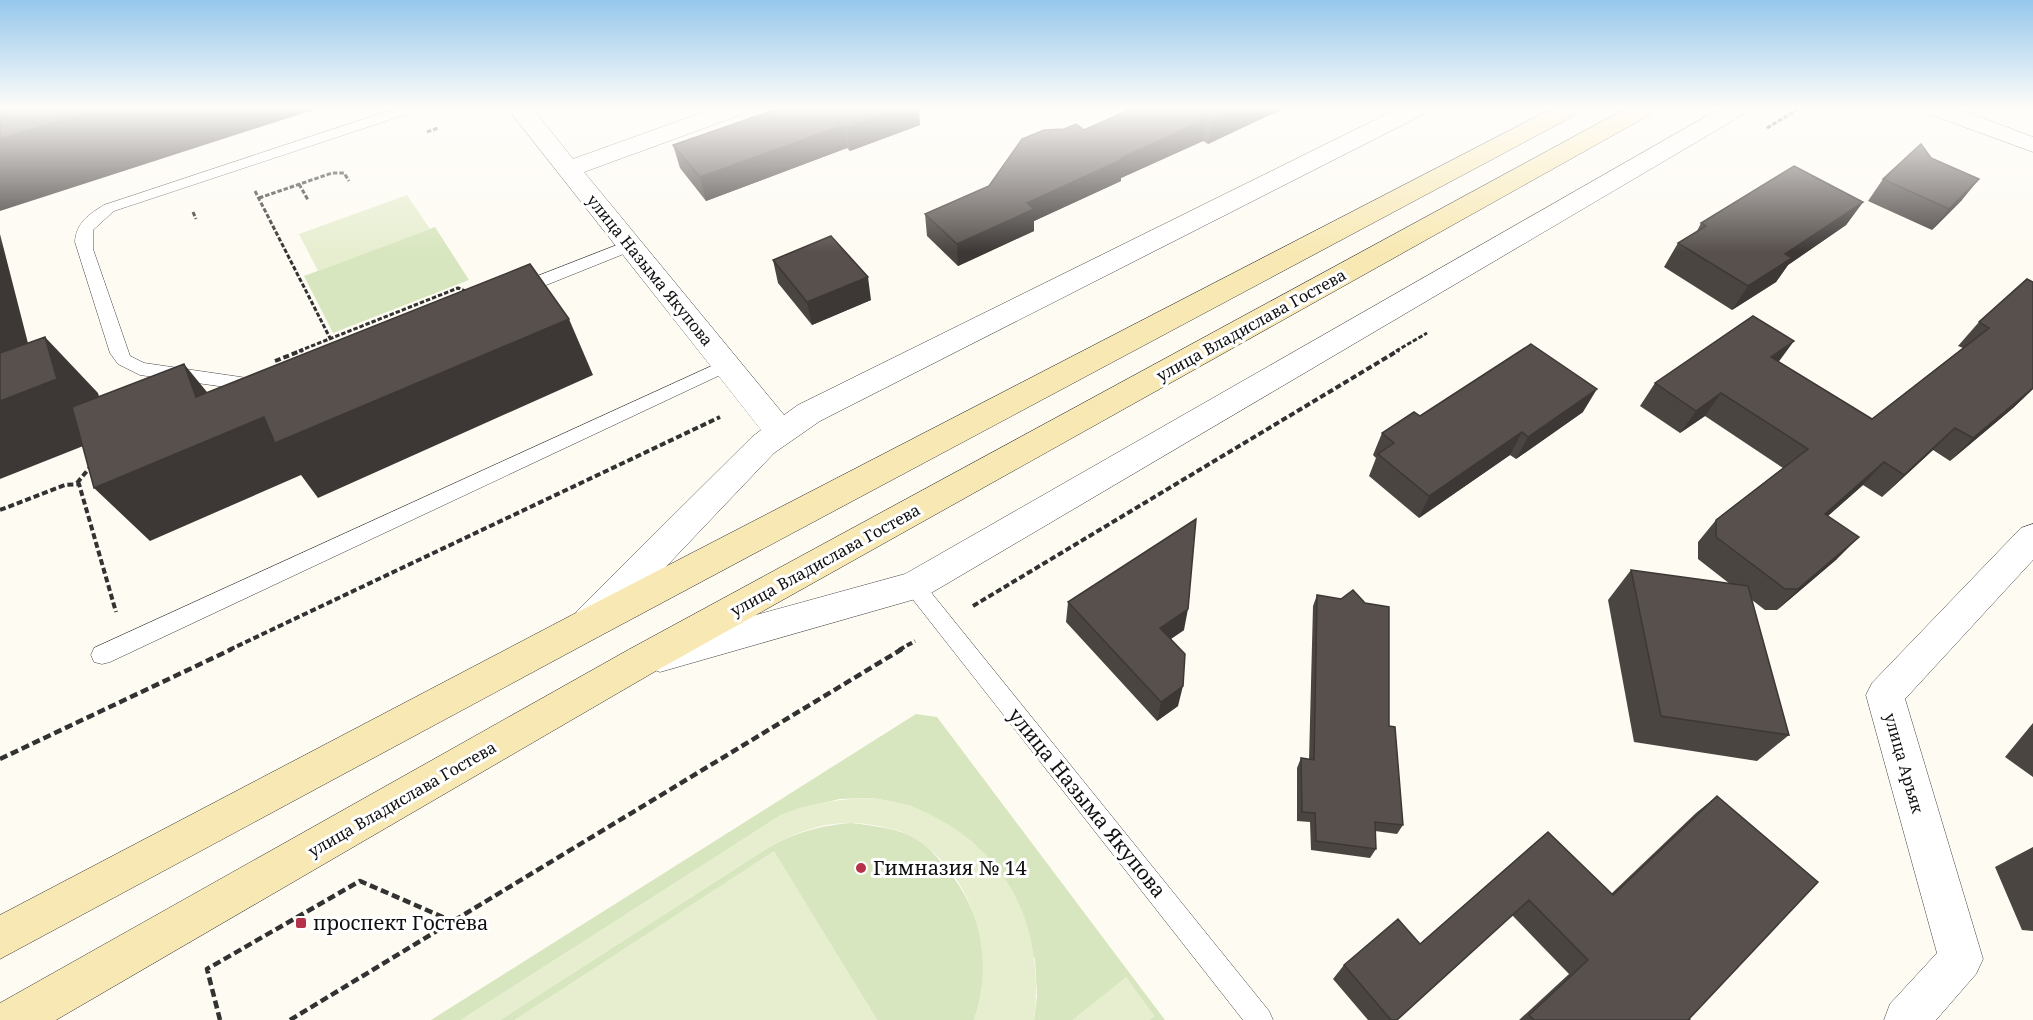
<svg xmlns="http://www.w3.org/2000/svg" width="2033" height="1020" font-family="'Noto Serif',serif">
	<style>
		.green { fill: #d8e6bf }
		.pitch { fill: #e7eed0 }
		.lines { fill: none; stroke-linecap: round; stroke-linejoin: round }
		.lane-casing { stroke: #434343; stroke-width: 1 }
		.street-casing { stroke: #434343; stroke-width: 1 }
		.secondary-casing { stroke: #323232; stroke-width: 1 }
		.path-far2 { stroke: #323232; stroke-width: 3; stroke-dasharray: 4.5 2; stroke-linecap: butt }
		.path-far1 { stroke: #323232; stroke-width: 4; stroke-dasharray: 6 3; stroke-linecap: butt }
		.path { stroke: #323232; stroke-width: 4.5; stroke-dasharray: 8 4; stroke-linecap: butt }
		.lane { fill: #fff; fill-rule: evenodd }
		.street { fill: #fff; fill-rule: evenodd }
		.secondary { fill: #f8e9b4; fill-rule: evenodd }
		.wall { fill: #4b4542 }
		.shaded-wall { fill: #3d3836 }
		.building { fill: #57504d; stroke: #3d3836; stroke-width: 1.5 }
		.poi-dot { fill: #b53248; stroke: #fff; stroke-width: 2 }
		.labels { text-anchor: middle; stroke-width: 6; stroke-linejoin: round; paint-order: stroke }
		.street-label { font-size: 16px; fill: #101010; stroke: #fff }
		.near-street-label { font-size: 20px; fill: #101010; stroke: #fff }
		.near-poi-label { font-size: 20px; fill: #101010; stroke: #fff; text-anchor: start }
	</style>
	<rect width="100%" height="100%" fill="#fefbf3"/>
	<path class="green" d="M 435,227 L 469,280 L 333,333 L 304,276 Z
		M 916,714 L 937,717 L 1165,1020 L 1149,1020 L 1154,1016 L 1126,978 L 1073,1020 L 1034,1020 L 1037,996 L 1035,959 L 911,806 L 873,798 L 839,799 L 781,815 L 461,1020 L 431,1020 Z
		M 851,823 C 874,826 902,828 921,842 C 931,849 939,860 947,869 C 983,913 993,965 974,1020 L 877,1020 L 774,852 L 515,1020 L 500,1020 L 769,847 C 798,832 818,826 851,823 Z"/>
	<path class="pitch" d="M 407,195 L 430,229 L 318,271 L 299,234 Z
		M 873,798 C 886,801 901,802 913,807 C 1005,843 1046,924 1034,1020 L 974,1020 C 996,957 976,883 922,843 C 904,829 874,824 852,823 C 822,822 795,833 769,847 L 500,1020 L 461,1020 L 781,815 C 811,802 840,799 873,798 Z
		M 774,851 L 877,1020 L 515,1020 Z
		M 1126,977 L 1154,1016 L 1149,1020 L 1073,1020 Z"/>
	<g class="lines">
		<defs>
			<path id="lane" d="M 394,109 L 415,109 L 413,112 L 114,211 L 93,230 L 93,249 L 130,356 L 144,363 L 261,380 L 267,381 L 270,386 L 267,391 L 261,392 L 140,375 L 118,364 L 110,353 L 75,242 C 76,223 89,214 104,205 Z
				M 630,240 L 638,245 L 636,249 L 524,294 L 512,294 L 510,290 L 512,286 Z
				M 727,359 L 733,361 L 736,365 L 733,369 L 110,662 L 102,664 L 94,662 L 91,655 L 94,648 Z
				M 914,577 L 921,580 L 1269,1011 L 1273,1020 L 1243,1020 L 907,592 L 904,586 L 907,580 Z"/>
			<path id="street" d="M 508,109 L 533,109 L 573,159 L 712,109 L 747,109 L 743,114 L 584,172 L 784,415 L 798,405 L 1397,109 L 1428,109 L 1424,114 L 820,421 L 774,453 L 603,633 L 590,637 L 577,633 L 572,622 L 577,611 L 752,437 L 761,430 Z
				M 1719,109 L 1748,109 L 1744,114 L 926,596 L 660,672 L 647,667 L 642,656 L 647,645 L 905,574 Z
				M 1925,109 L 1959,109 L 2033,137 L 2033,152 L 1929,114 Z
				M 2033,524 L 2033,560 L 1905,699 L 1983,959 L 1976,974 L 1936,1020 L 1884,1020 L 1890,1004 L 1937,953 L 1866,695 L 1872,683 L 2021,528 Z"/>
			<path id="secondary" d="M 1551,109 L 1581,109 L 1577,114 L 598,637 L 0,959 L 0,915 L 572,615 Z
				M 1625,109 L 1655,109 L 1651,114 L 654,672 L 56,1020 L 0,1020 L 0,1003 L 628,650 Z"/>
		</defs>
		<use href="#lane" class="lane-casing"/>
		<use href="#street" class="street-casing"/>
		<use href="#secondary" class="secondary-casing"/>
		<path class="path-far2" d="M 1767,128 L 1798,109
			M 427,132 L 438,128
			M 299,184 L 308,200
			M 255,191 L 331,340
			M 259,198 L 332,173 L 344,173 L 349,181
			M 193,212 L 196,219
			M 299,351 L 458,288 L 470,293
			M 1396,351 L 1427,333"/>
		<path class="path-far1" d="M 275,361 L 303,350
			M 77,483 L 91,466
			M 0,510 L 65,485 L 79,484 L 116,612
			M 973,606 L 1399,350
			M 229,650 L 720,417
			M 899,650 L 915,641"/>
		<path class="path" d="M 0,759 L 232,649
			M 220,1020 L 207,969 L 360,881 L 452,921
			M 290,1020 L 902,649"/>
		<use href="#lane" class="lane"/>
		<use href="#street" class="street"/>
		<use href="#secondary" class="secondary"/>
	</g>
	<path class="wall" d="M 777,109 L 920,125 L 850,151 L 847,148 L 706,201 L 680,168 L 673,145 Z
		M 1131,109 L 1282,109 L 1208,144 L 1203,141 L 1121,178 L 1121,181 L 1034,221 L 1034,231 L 958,266 L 927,236 L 925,214 L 989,186 L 1084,130 Z
		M 1883,179 L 1962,200 L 1932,230 L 1868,201 Z
		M 1863,202 L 1846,225 L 1788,265 L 1776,282 L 1732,310 L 1664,267 L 1678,243 L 1696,233 L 1701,223 Z
		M 773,260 L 871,300 L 812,325 L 778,283 Z
		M 2027,279 L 2033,389 L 2013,408 L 1950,461 L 1933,450 L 1882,497 L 1863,485 L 1828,516 L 1837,559 L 1777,610 L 1765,610 L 1752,600 L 1789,735 L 1757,761 L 1634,742 L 1608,600 L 1631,570 L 1730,584 L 1698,559 L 1698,542 L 1716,520 L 1783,468 L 1705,416 L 1680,433 L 1640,406 L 1655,383 L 1779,362 L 1872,419 L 1963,348 L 1958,346 L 1979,322 Z
		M 1583,412 L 1516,459 L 1510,455 L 1419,518 L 1369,476 L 1376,458 L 1373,455 L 1382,433 L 1420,416 Z
		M 1317,595 L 1389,726 L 1403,825 L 1397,834 L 1375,831 L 1376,849 L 1370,858 L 1311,850 L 1310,822 L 1297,821 L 1297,768 L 1301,758 L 1309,760 L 1313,606 Z
		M 1068,602 L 1184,630 L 1171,639 L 1178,706 L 1157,721 L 1066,622 Z
		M 2033,723 L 2033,777 L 2005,757 Z
		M 1717,796 L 1689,1019 L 1690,1020 L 1519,1020 L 1569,974 L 1512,915 L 1397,1020 L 1368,1020 L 1333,979 L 1344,965 L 1420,944 L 1548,832 L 1611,894 L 1696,813 Z
		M 2033,847 L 2033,931 L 2022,930 L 1995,867 Z"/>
	<path class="shaded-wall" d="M 99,109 L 316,109 L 0,211 L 0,139 Z
		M 899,109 L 919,109 L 920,125 L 850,151 L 847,128 Z
		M 1240,109 L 1282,109 L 1208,144 L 1211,123 Z
		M 1206,119 L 1203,141 L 1121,178 L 1121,181 L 1034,221 L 1034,231 L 958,266 L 957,244 L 1027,203 L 1121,158 Z
		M 844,125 L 847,148 L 706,201 L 700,177 Z
		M 1979,179 L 1962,200 L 1932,230 L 1949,209 Z
		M 1863,202 L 1846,225 L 1788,265 L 1776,282 L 1732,310 L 1748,286 L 1785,254 Z
		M 0,234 L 39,386 L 45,337 L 98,393 L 111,435 L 0,479 Z
		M 868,277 L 871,300 L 812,325 L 807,302 Z
		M 569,319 L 593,375 L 318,498 L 301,475 L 150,541 L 94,488 L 184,364 L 230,420 L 264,417 Z
		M 1794,341 L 1777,364 L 1771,357 Z
		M 1597,389 L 1583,412 L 1516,459 L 1528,437 Z
		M 2033,389 L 2013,408 L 1950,461 L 1973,438 Z
		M 1721,393 L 1705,416 L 1680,433 L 1696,411 Z
		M 1955,428 L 1933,450 L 1882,497 L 1904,475 Z
		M 1522,432 L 1510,455 L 1419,518 L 1429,496 Z
		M 1884,462 L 1863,485 L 1805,536 L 1825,514 Z
		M 1859,537 L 1837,559 L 1777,610 L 1798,589 Z
		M 1188,609 L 1184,630 L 1157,648 L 1160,628 Z
		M 1183,686 L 1178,706 L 1157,721 L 1161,702 Z"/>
	<path class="building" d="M 0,109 L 99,109 L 0,139 Z
		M 777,109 L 899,109 L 847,128 L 844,125 L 700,177 L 673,145 Z
		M 1131,109 L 1240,109 L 1211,123 L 1206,119 L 1121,158 L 1123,159 L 1027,203 L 1034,209 L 957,244 L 925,214 L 989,186 L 1022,139 L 1044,130 L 1064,129 L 1076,124 L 1084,130 Z
		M 1921,144 L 1931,158 L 1979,179 L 1949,209 L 1883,179 Z
		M 1794,166 L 1863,202 L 1785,254 L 1792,258 L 1748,286 L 1678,243 L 1706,226 L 1701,223 Z
		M 831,236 L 868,277 L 807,302 L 773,260 Z
		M 530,264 L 569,319 L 275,443 L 264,417 L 94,488 L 72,407 L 184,364 L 196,397 Z
		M 2027,279 L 2033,282 L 2033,388 L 1973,438 L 1955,428 L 1904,475 L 1884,462 L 1825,514 L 1859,537 L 1798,589 L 1785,589 L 1716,537 L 1716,520 L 1808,449 L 1721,393 L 1696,411 L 1655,383 L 1753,316 L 1794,341 L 1771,357 L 1872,419 L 1989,328 L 1979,322 Z
		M 45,337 L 57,379 L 0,401 L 0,353 Z
		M 1531,344 L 1597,389 L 1528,437 L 1522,432 L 1429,496 L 1378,454 L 1394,443 L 1382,433 L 1414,412 L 1420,416 Z
		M 1196,519 L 1188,609 L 1160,628 L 1185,654 L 1183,686 L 1161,702 L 1068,602 Z
		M 1631,570 L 1748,586 L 1789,735 L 1661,716 Z
		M 1353,590 L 1365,603 L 1389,607 L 1389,726 L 1395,727 L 1403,825 L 1375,822 L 1376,849 L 1316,841 L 1315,813 L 1302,812 L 1301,758 L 1314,760 L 1317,595 L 1341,599 Z
		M 1717,796 L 1818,882 L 1689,1019 L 1690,1020 L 1534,1020 L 1529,1015 L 1588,960 L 1529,900 L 1397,1020 L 1391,1020 L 1344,965 L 1398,919 L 1420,944 L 1548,832 L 1613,895 Z"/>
	<linearGradient id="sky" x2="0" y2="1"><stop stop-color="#96c7ec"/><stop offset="0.43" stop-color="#fffdfa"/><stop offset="1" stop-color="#fffdfa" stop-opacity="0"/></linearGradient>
	<rect width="2033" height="252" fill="url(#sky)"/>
	<g class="poi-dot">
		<circle cx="861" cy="868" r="6"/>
		<rect x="295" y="917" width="12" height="12" rx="3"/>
	</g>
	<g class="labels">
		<g class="street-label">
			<text transform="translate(650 270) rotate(51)" y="6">улица Назыма Якупова</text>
			<text transform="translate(1251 325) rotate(-29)" y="6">улица Владислава Гостева</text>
			<text transform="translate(825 560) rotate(-29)" y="6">улица Владислава Гостева</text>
			<text transform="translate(1904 763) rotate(74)" y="6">улица Аръяк</text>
			<text transform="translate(402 799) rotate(-30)" y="6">улица Владислава Гостева</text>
		</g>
		<g class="near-street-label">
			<text transform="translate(1087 803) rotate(51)" y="7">улица Назыма Якупова</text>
		</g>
		<g class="near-poi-label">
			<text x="873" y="875">Гимназия № 14</text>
			<text x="313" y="930">проспект Гостева</text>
		</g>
	</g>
</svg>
